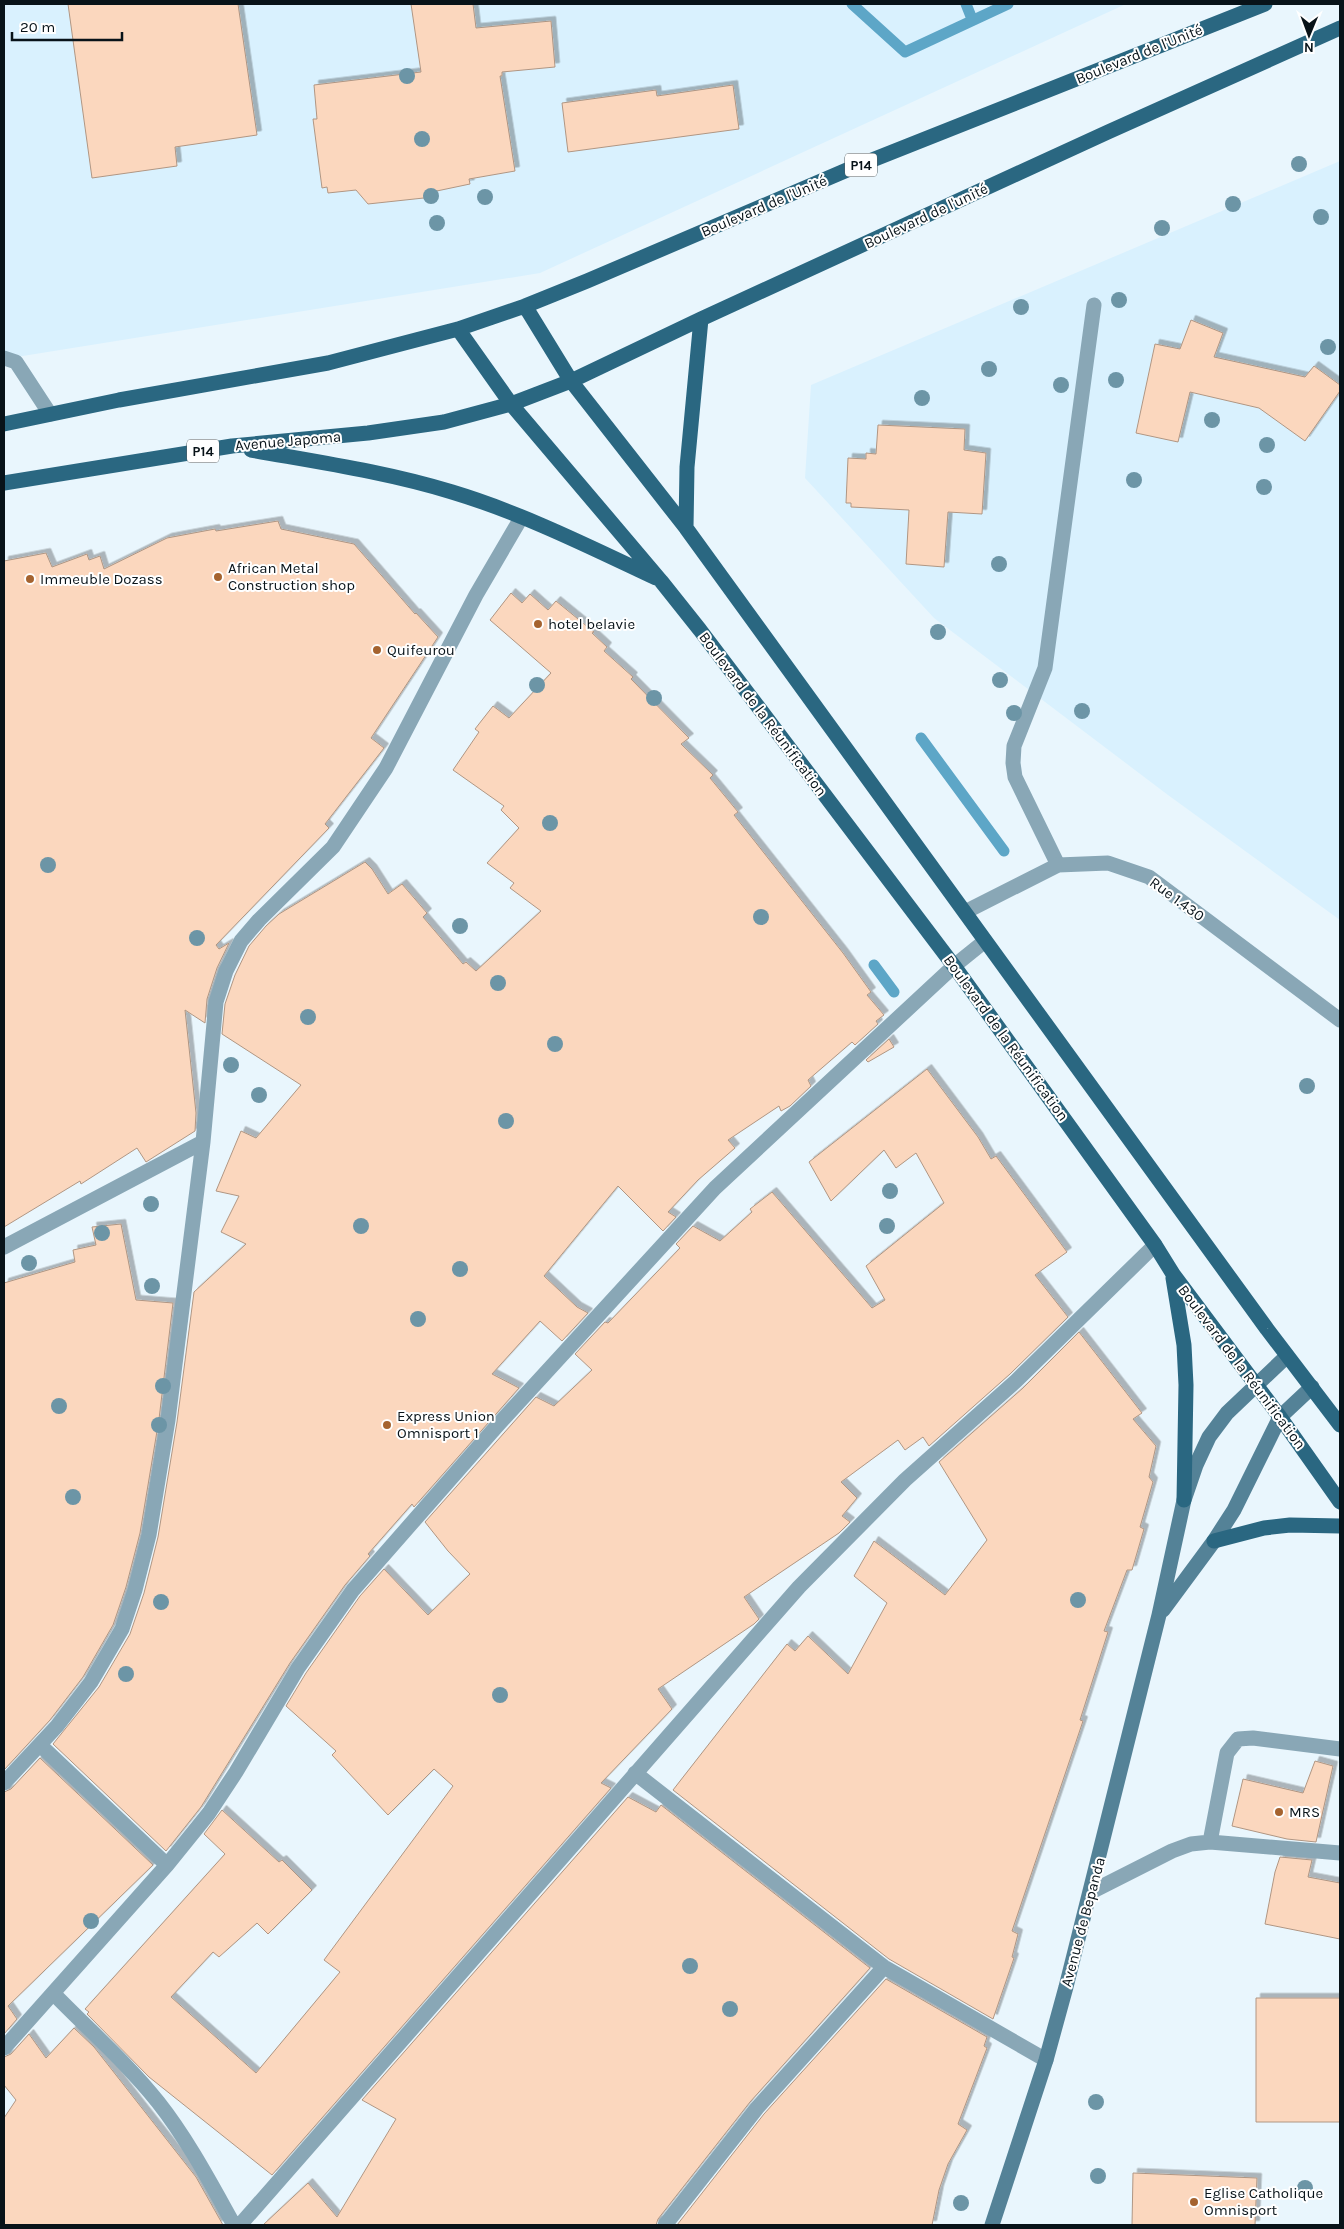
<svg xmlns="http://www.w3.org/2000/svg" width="1344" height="2229" font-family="Karla,sans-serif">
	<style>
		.built { fill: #d9f1fe }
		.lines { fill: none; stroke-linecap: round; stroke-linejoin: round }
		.stream { stroke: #5da6c7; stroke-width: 11 }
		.building { fill: #fbd7be; stroke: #b09683; filter: url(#shadow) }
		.service { stroke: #89a7b6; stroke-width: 15 }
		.minor { stroke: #89a7b6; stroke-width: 15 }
		.secondary { stroke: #548297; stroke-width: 15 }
		.primary { stroke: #2a6781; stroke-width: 15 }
		.tree { fill: #6c95a6 }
		.poi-dot { fill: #a5632f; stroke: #fff; stroke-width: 2 }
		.labels { text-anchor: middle; stroke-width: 4; stroke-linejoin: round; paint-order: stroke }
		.shield { fill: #fff; stroke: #525a5e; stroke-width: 1 }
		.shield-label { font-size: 14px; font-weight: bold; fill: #081319 }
		.street-label { font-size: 15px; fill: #081319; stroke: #fff }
		.poi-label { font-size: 15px; fill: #081319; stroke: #fff; text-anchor: start }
	</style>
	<defs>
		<filter id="shadow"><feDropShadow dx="4.5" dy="-4.5" stdDeviation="0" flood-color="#0004"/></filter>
	</defs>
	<rect width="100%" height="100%" fill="#e9f6fd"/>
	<path class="built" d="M 4,4 L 1126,4 L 540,273 L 4,359 Z
		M 1340,161 L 1340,920 L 1168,795 L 934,618 L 805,478 L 811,385 Z"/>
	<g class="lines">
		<path class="stream" d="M 852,4 L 905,52 L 1008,4
			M 966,4 L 972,19
			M 921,738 L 1004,851
			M 874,965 L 894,992"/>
	</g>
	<path class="building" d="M 68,4 L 238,4 L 257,135 L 175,147 L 177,166 L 92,178 Z
		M 411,4 L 473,4 L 476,28 L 551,21 L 555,67 L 502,72 L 502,76 L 500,76 L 515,171 L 469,179 L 470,184 L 432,192 L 433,197 L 368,204 L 356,190 L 328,193 L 327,187 L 322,188 L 313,119 L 317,119 L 314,85 L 421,72 Z
		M 733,85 L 739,129 L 568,152 L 562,103 L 656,90 L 657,96 Z
		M 1191,320 L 1223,333 L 1214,357 L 1305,377 L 1314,366 L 1340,385 L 1340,391 L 1305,441 L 1259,408 L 1190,392 L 1178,442 L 1136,433 L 1155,344 L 1180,349 Z
		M 878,425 L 965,429 L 964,450 L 986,453 L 982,514 L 948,512 L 944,567 L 906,564 L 909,510 L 851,507 L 851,503 L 846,503 L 848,458 L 866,459 L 866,453 L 876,454 Z
		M 278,521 L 281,529 L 354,544 L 415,614 L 416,613 L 438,637 L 371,738 L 384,748 L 325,824 L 329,828 L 216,945 L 219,949 L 229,943 L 217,968 L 207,999 L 205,1023 L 185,1010 L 196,1113 L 195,1131 L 146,1162 L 137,1148 L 81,1184 L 80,1181 L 4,1227 L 4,561 L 46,553 L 52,567 L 87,554 L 89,560 L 100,556 L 104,569 L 167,538 L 215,529 L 216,531 Z
		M 511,593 L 522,603 L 530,594 L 548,610 L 556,601 L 594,632 L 592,633 L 607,647 L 604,651 L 633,677 L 631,679 L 689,738 L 681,744 L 713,775 L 710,778 L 738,812 L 734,815 L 843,953 L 871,992 L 867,995 L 884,1015 L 876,1021 L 878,1024 L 855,1045 L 852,1042 L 808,1080 L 811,1086 L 790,1106 L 781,1111 L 779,1106 L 728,1140 L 735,1148 L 698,1180 L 668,1212 L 676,1217 L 663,1231 L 618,1186 L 544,1276 L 577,1307 L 588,1313 L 562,1341 L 540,1321 L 492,1374 L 519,1388 L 414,1507 L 412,1504 L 368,1554 L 370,1556 L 345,1585 L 290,1663 L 201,1807 L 166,1851 L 53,1744 L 99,1687 L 130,1634 L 144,1593 L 158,1537 L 177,1422 L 194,1292 L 246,1244 L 221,1232 L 239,1196 L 216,1191 L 241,1131 L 256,1138 L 301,1085 L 222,1034 L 225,1004 L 235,975 L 249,946 L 266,926 L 279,914 L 365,862 L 372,869 L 388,894 L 402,884 L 427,913 L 423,917 L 463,964 L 466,962 L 476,971 L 541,911 L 510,888 L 514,883 L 487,863 L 519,828 L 501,810 L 504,806 L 453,770 L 479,732 L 475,729 L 493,706 L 509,718 L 551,673 L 490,620 Z
		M 889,1039 L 894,1047 L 868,1062 L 866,1060 Z
		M 927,1069 L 978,1137 L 991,1159 L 996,1156 L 1067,1252 L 1035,1275 L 1068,1317 L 1010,1374 L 929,1446 L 923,1437 L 905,1450 L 898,1440 L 841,1482 L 857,1498 L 842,1516 L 850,1522 L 839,1533 L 744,1597 L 759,1619 L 754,1624 L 658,1689 L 672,1709 L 601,1783 L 611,1788 L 272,2175 L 149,2077 L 87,2014 L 89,2012 L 85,2009 L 225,1854 L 204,1834 L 222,1810 L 279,1862 L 282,1860 L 312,1890 L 268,1934 L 257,1923 L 219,1957 L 213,1952 L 171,1997 L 256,2073 L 340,1972 L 324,1960 L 453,1786 L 434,1769 L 388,1815 L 332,1755 L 336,1751 L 286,1706 L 306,1673 L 360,1596 L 384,1569 L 428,1615 L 470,1574 L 448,1551 L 425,1522 L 536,1397 L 554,1406 L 592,1370 L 575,1354 L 605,1322 L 608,1323 L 680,1248 L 676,1244 L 693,1226 L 720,1241 L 752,1212 L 750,1209 L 772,1192 L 872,1308 L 885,1300 L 866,1266 L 944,1203 L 916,1153 L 896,1168 L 884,1150 L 831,1201 L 809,1162 Z
		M 121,1224 L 136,1300 L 173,1303 L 159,1419 L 140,1533 L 126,1587 L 113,1625 L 83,1677 L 50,1720 L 4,1770 L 4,1283 L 75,1262 L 73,1250 L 96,1245 L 92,1227 Z
		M 1079,1332 L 1142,1413 L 1133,1419 L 1156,1446 L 1149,1477 L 1153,1482 L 1140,1527 L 1144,1529 L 1132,1570 L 1127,1570 L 1104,1631 L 1108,1632 L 1080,1720 L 1083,1721 L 1012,1931 L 1018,1934 L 1012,1957 L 1014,1958 L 993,2019 L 889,1959 L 673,1790 L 787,1644 L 795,1651 L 808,1636 L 848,1674 L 887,1603 L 854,1576 L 874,1541 L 945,1595 L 987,1540 L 939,1462 L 1023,1388 Z
		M 40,1758 L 153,1865 L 8,2006 L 17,2019 L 4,2034 L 4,1792 L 11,1789 Z
		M 1315,1761 L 1333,1766 L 1316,1842 L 1287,1839 L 1232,1826 L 1243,1779 L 1303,1793 Z
		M 628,1797 L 656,1812 L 661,1805 L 870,1968 L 750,2102 L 658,2219 L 656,2225 L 263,2225 L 308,2183 L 337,2217 L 396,2119 L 362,2100 Z
		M 1280,1857 L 1312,1860 L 1308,1877 L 1340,1883 L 1340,1939 L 1265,1924 L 1275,1872 Z
		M 886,1979 L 987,2037 L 984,2046 L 987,2048 L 958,2124 L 967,2130 L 948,2164 L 939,2190 L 932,2225 L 677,2225 L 764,2114 Z
		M 1256,1998 L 1340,1998 L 1340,2122 L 1256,2122 Z
		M 74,2028 L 94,2047 L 196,2177 L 223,2225 L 4,2225 L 4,2118 L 16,2100 L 4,2085 L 4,2057 L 11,2054 L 29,2034 L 46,2058 Z
		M 1133,2173 L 1257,2178 L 1255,2225 L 1132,2225 Z"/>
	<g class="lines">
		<path class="service" d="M 4,358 L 16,362 L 50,414
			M 1058,865 L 1015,777 L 1013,763 L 1014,746 L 1045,668 L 1094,305
			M 1210,1842 L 1227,1753 L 1238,1739 L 1253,1738 L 1340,1749
			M 1091,1892 L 1172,1851 L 1191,1844 L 1210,1842 L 1340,1853"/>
		<path class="minor" d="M 965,912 L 1058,865 L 1108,863 L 1149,877 L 1340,1020
			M 4,1247 L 203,1142
			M 40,1745 L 167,1865
			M 635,1773 L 884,1967 L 1046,2060
			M 4,1783 L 57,1726 L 91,1682 L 122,1629 L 135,1590 L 149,1535 L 168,1420 L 203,1142 L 216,1002 L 226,971 L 241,941 L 259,920 L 333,847 L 386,768 L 476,595 L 521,518
			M 53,1993 C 88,2029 127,2063 158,2102 C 188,2140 211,2184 234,2225
			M 4,2048 L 167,1865 L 209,1813 L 236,1772 L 298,1668 L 353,1590 L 496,1427 L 715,1188 L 954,966 L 985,941
			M 240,2225 L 799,1587 L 905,1480 L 1016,1381 L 1155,1245
			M 665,2225 L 757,2108 L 884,1967"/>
		<path class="secondary" d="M 1163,1610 L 1214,1541 L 1234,1510 L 1280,1417 L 1312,1387
			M 992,2225 L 1046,2060 L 1066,1987 L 1159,1615 L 1184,1500 L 1196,1465 L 1209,1437 L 1227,1413 L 1287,1356"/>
		<path class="primary" d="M 525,306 L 571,381 L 686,528 L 1267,1329 L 1340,1425
			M 458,329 L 511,404 L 661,581 L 700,630 L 954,966 L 1155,1245 L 1173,1274 L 1280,1417 L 1340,1502
			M 4,424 L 119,400 L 328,363 L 458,329 L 525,306 L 587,281 L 847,170 L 1265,4
			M 251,450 C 318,462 387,472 452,492 C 522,513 590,547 656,578
			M 4,483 L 232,446 L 368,433 L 444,422 L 511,404 L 571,381 L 701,319 L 1108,132 L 1340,28
			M 686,528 L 687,467 L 701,319
			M 1173,1278 L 1184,1345 L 1186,1385 L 1184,1500
			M 1214,1541 L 1264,1528 L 1290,1525 L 1340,1526"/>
	</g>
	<g class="tree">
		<circle cx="407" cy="76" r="8"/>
		<circle cx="422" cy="139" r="8"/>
		<circle cx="1299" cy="164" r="8"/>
		<circle cx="431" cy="196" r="8"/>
		<circle cx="485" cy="197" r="8"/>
		<circle cx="1233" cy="204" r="8"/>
		<circle cx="1321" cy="217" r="8"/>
		<circle cx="437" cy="223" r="8"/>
		<circle cx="1162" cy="228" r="8"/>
		<circle cx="1119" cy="300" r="8"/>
		<circle cx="1021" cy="307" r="8"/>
		<circle cx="1328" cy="347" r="8"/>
		<circle cx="989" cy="369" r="8"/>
		<circle cx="1116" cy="380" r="8"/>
		<circle cx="1061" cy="385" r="8"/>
		<circle cx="922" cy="398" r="8"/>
		<circle cx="1212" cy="420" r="8"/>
		<circle cx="1267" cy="445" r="8"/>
		<circle cx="1134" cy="480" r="8"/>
		<circle cx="1264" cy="487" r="8"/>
		<circle cx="999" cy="564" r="8"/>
		<circle cx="938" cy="632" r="8"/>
		<circle cx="1000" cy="680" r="8"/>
		<circle cx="537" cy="685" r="8"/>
		<circle cx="654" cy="698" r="8"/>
		<circle cx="1082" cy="711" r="8"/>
		<circle cx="1014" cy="713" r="8"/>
		<circle cx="550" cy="823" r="8"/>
		<circle cx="48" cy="865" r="8"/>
		<circle cx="761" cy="917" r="8"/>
		<circle cx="460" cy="926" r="8"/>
		<circle cx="197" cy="938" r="8"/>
		<circle cx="498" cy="983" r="8"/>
		<circle cx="308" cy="1017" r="8"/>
		<circle cx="555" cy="1044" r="8"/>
		<circle cx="231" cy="1065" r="8"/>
		<circle cx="1307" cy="1086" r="8"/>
		<circle cx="259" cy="1095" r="8"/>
		<circle cx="506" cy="1121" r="8"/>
		<circle cx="890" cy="1191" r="8"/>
		<circle cx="151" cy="1204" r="8"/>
		<circle cx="361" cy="1226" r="8"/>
		<circle cx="887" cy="1226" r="8"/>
		<circle cx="102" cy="1233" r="8"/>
		<circle cx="29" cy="1263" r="8"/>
		<circle cx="460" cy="1269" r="8"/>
		<circle cx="152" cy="1286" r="8"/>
		<circle cx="418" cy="1319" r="8"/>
		<circle cx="163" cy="1386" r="8"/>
		<circle cx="59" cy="1406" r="8"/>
		<circle cx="159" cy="1425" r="8"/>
		<circle cx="73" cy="1497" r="8"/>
		<circle cx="1078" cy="1600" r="8"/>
		<circle cx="161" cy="1602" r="8"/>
		<circle cx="126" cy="1674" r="8"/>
		<circle cx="500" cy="1695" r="8"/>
		<circle cx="91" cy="1921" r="8"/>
		<circle cx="690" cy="1966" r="8"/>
		<circle cx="730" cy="2009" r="8"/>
		<circle cx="1096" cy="2102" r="8"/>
		<circle cx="1098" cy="2176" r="8"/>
		<circle cx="1305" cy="2188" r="8"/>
		<circle cx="961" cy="2203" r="8"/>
	</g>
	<g class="poi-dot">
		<circle cx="218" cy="577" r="5"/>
		<circle cx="30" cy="579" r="5"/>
		<circle cx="538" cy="624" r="5"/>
		<circle cx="377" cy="650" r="5"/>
		<circle cx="387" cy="1425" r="5"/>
		<circle cx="1279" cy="1812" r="5"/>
		<circle cx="1194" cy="2202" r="5"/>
	</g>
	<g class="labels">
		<g class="shield">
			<rect x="845" y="153.5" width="32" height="23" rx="4"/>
			<rect x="187" y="439.5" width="32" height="23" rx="4"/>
		</g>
		<g class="shield-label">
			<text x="861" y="170">P14</text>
			<text x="203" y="456">P14</text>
		</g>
		<g class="street-label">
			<text transform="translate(1139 54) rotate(-22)" y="5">Boulevard de l'Unité</text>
			<text transform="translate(764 206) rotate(-23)" y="5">Boulevard de l'Unité</text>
			<text transform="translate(926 216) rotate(-25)" y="5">Boulevard de l'unité</text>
			<text transform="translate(288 441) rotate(-5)" y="5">Avenue Japoma</text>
			<text transform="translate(763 714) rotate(53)" y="5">Boulevard de la Réunification</text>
			<text transform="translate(1177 899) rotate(36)" y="5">Rue 1.430</text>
			<text transform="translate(1006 1038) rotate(54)" y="5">Boulevard de la Réunification</text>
			<text transform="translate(1242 1367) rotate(53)" y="5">Boulevard de la Réunification</text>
			<text transform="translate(1083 1922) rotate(-75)" y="5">Avenue de Bepanda</text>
		</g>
		<g class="poi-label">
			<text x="228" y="573">African Metal<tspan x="228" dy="17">Construction shop</tspan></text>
			<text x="40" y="584">Immeuble Dozass</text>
			<text x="548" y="629">hotel belavie</text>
			<text x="387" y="655">Quifeurou</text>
			<text x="397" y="1421">Express Union<tspan x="397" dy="17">Omnisport 1</tspan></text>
			<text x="1289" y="1817">MRS</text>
			<text x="1204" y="2198">Eglise Catholique<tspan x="1204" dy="17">Omnisport</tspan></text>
		</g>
	</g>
	<rect width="1344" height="2229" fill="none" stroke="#081319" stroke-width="10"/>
	<g transform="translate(1309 35) rotate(181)" stroke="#ffffff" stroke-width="4" paint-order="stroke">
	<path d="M0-4L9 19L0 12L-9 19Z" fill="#081319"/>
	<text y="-8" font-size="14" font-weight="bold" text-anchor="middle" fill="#081319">N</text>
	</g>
	<path d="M12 32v8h110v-8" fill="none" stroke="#081319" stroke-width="2.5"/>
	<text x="20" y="32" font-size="15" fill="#081319" stroke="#ffffff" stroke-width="4" paint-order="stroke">20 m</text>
</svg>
